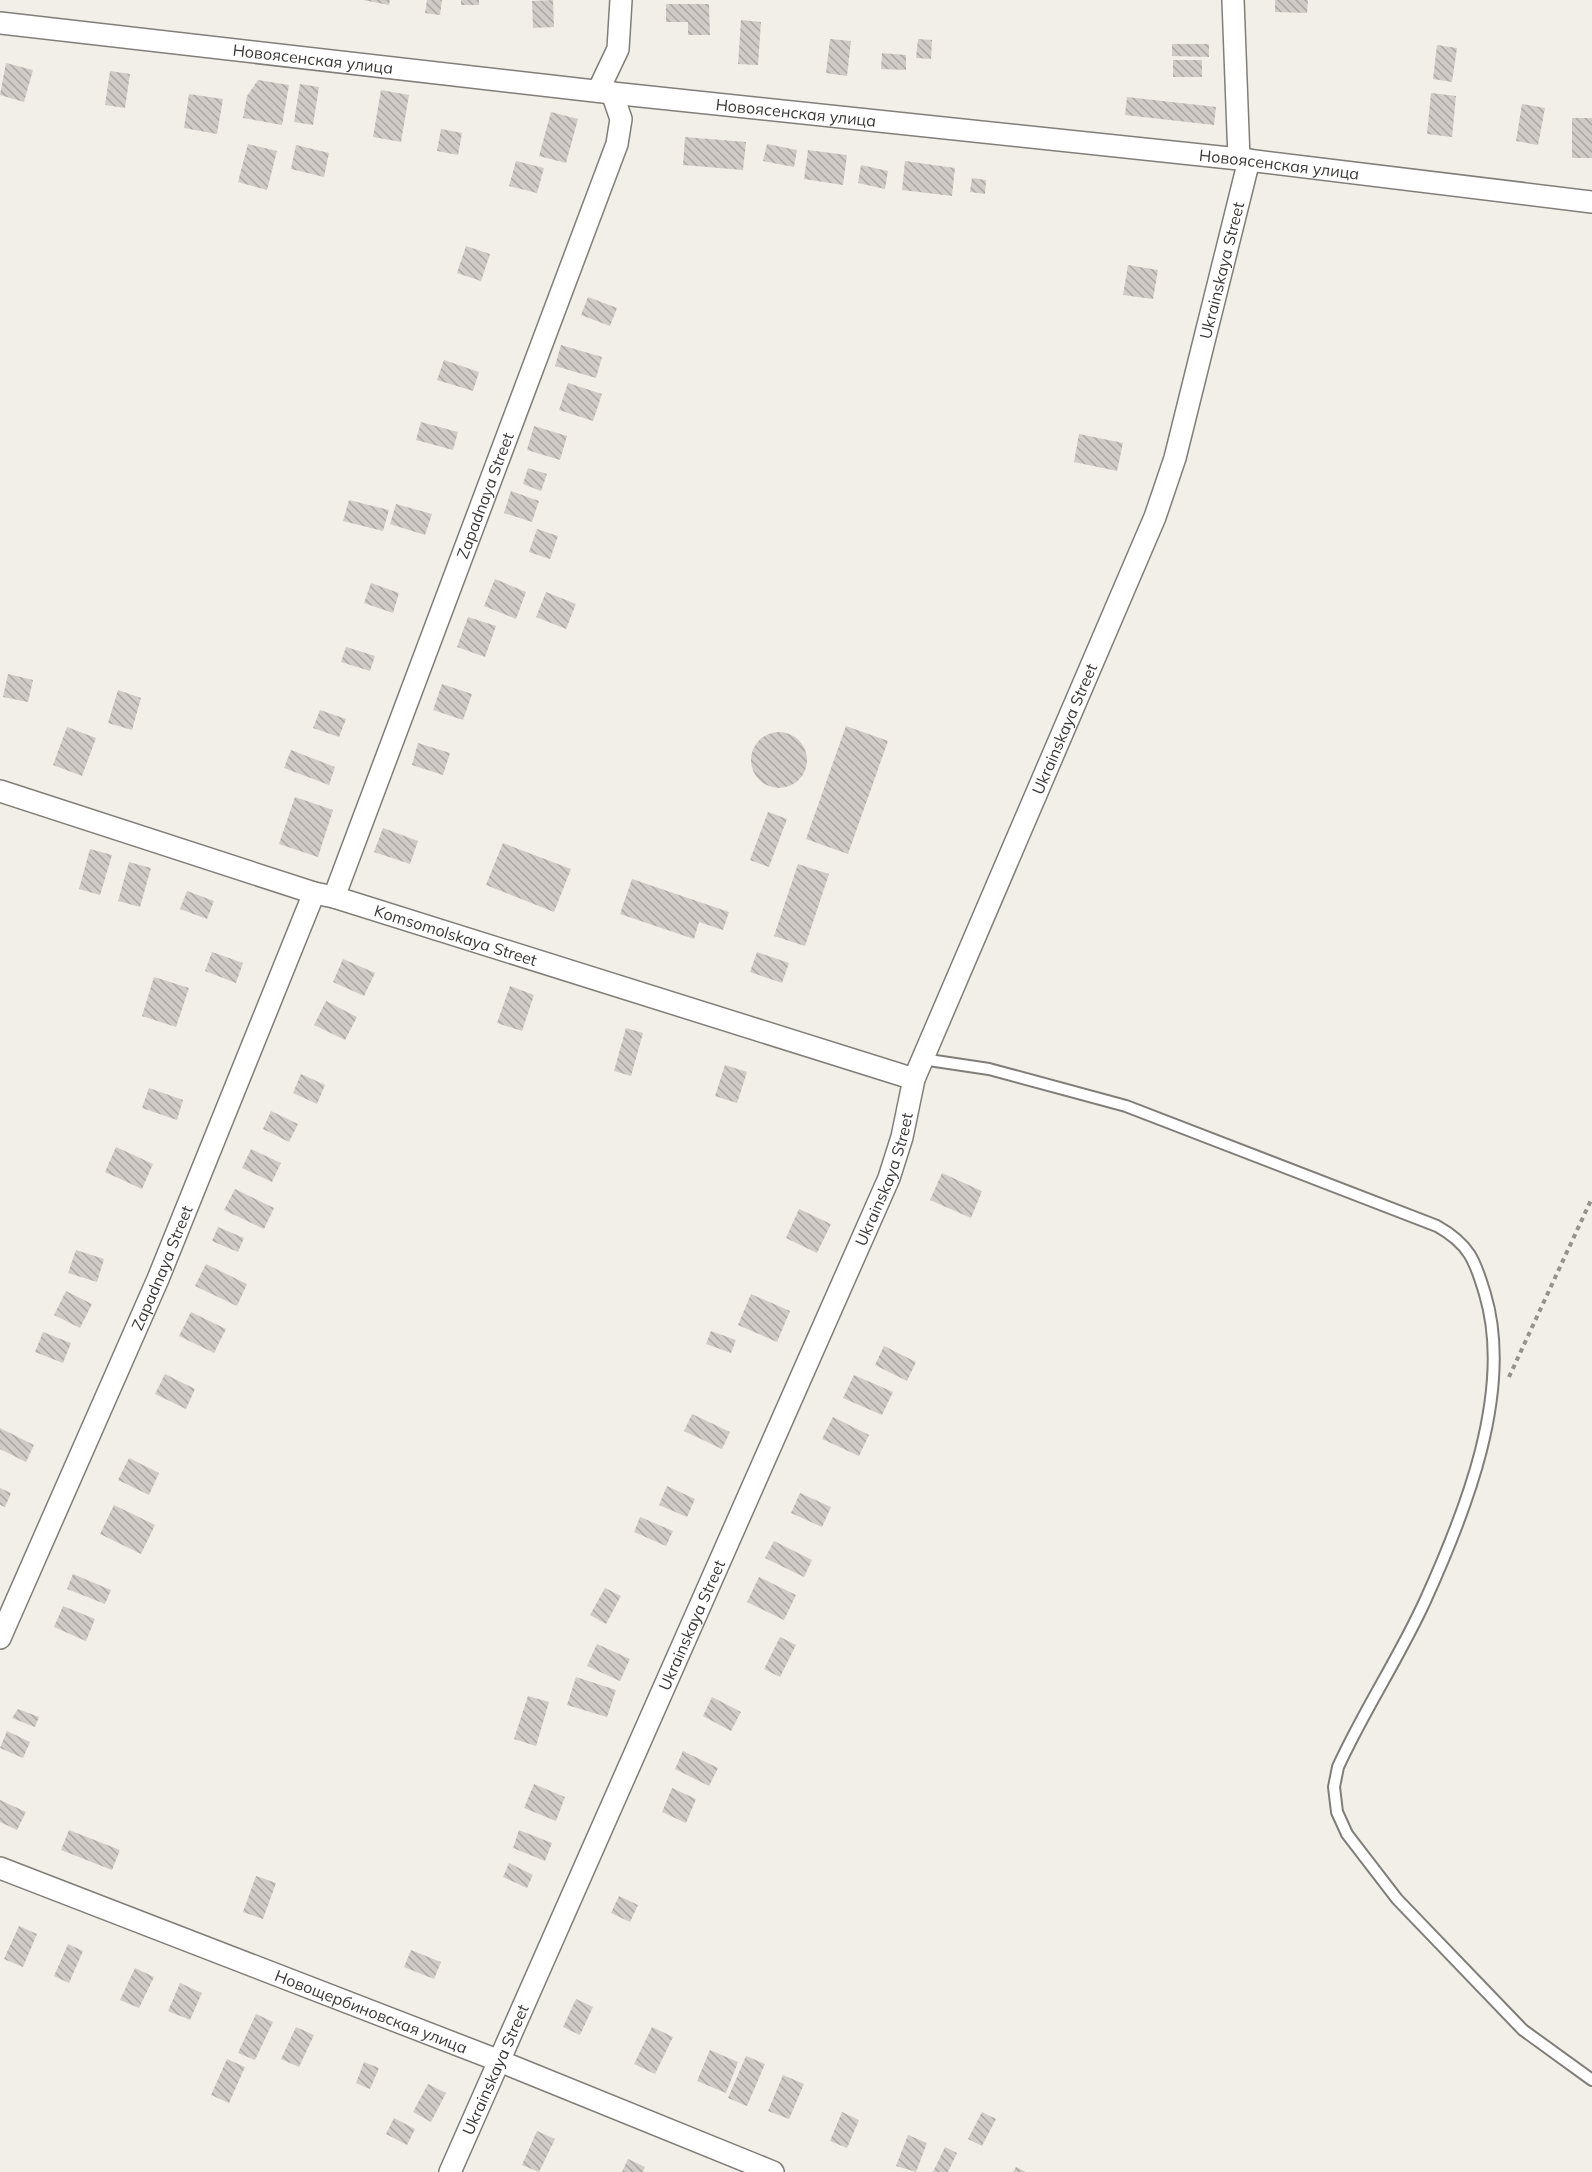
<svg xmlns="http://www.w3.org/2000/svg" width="1592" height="2172" font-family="Mulish,sans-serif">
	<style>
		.building { fill: url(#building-back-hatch) }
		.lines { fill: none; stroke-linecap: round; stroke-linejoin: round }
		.lane-casing { stroke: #817d78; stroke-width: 14 }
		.street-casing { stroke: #817d78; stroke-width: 24 }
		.path { stroke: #95928e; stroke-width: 4; stroke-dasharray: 4.5 4.5; stroke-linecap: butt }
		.lane { stroke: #fff; stroke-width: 10 }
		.street { stroke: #fff; stroke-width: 21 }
		.labels { text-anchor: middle; stroke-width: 4.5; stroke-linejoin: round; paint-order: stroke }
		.street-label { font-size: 16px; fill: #3b3937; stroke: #fffbf6 }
	</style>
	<defs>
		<pattern id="building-back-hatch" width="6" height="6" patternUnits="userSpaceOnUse" patternTransform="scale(1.5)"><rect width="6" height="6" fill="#d0cbc6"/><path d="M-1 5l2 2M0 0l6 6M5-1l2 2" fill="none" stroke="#aaa6a2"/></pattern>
	</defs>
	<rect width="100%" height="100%" fill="#f2eee8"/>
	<path class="building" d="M 363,0 L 390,0 L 389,5 Z
		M 427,0 L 442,0 L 440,15 L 425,13 Z
		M 461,0 L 479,0 L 479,5 L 461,5 Z
		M 553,0 L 554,27 L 533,28 L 532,1 Z
		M 1275,0 L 1308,0 L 1307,13 L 1275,12 Z
		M 666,4 L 709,4 L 710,35 L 688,35 L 688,22 L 666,22 Z
		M 741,20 L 761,22 L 758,65 L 738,64 Z
		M 830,39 L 851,41 L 847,76 L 826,73 Z
		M 918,39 L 932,40 L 931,59 L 916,58 Z
		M 1172,44 L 1209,44 L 1209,57 L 1172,56 Z
		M 1437,45 L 1457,48 L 1452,82 L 1433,79 Z
		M 882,53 L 906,55 L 906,70 L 881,69 Z
		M 1173,60 L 1202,60 L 1202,77 L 1173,77 Z
		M 6,63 L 33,70 L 24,102 L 0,95 Z
		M 110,71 L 130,74 L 125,108 L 105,105 Z
		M 258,80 L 289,85 L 282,125 L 243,118 L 247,96 Z
		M 300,84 L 319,87 L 313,125 L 294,122 Z
		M 381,90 L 409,95 L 401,142 L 373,137 Z
		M 1431,93 L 1456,96 L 1452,137 L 1427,134 Z
		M 189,94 L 223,99 L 217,134 L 184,128 Z
		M 1127,97 L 1216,107 L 1214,125 L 1125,115 Z
		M 1522,104 L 1545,108 L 1538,145 L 1516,141 Z
		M 551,112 L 578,119 L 566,163 L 539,156 Z
		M 1572,118 L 1592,118 L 1592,158 L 1572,158 Z
		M 441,129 L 462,133 L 458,155 L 437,151 Z
		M 685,137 L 746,142 L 743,170 L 683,165 Z
		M 248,144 L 277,151 L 267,190 L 238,182 Z
		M 767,144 L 797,150 L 794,167 L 763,161 Z
		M 296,145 L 329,153 L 324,177 L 291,169 Z
		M 808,150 L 847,155 L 843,185 L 804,179 Z
		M 516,161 L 544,168 L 537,193 L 509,186 Z
		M 905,161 L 955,168 L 952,196 L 902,190 Z
		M 861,165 L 888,171 L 885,189 L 858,183 Z
		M 972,178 L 986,180 L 985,194 L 970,192 Z
		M 466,246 L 490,254 L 481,281 L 457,273 Z
		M 1128,265 L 1158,270 L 1153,299 L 1123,295 Z
		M 588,297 L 617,308 L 610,326 L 581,315 Z
		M 561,345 L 602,357 L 596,378 L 555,366 Z
		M 444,360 L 479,372 L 473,391 L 437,380 Z
		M 568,383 L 602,394 L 593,421 L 559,410 Z
		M 421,422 L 458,432 L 453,450 L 416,440 Z
		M 534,426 L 567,436 L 560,460 L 527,450 Z
		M 1079,434 L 1123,443 L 1117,471 L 1074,462 Z
		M 528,468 L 547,474 L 541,491 L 523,484 Z
		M 511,491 L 539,501 L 532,522 L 504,513 Z
		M 349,500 L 389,510 L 383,531 L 343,521 Z
		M 396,504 L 432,514 L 425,535 L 390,524 Z
		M 537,529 L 558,536 L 550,559 L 529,552 Z
		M 495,579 L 526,592 L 516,619 L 484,606 Z
		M 371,583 L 399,593 L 393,613 L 364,603 Z
		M 546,592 L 576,604 L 566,629 L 536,617 Z
		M 468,617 L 496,626 L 485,657 L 457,647 Z
		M 346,647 L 375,656 L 370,671 L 341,662 Z
		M 8,674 L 33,680 L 28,702 L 3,697 Z
		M 442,684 L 472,694 L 463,720 L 433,710 Z
		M 118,690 L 141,698 L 132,730 L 108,723 Z
		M 320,710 L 346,719 L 339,737 L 313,728 Z
		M 846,726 L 888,741 L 848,854 L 806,839 Z
		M 67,727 L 96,738 L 82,776 L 53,765 Z
		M751 760a28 28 0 1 1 56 0a28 28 0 1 1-56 0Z
		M 418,743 L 450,753 L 443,775 L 412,765 Z
		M 291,750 L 335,767 L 329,785 L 284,768 Z
		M 295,797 L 333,810 L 318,857 L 279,844 Z
		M 768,812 L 787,819 L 769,867 L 750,860 Z
		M 383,828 L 418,841 L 410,864 L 374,852 Z
		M 503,843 L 571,869 L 554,912 L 486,885 Z
		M 90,849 L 112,855 L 100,895 L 79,889 Z
		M 129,862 L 151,868 L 140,907 L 118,901 Z
		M 798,864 L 829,874 L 805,946 L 774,936 Z
		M 632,879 L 729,912 L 723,930 L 699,922 L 694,939 L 620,914 Z
		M 187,891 L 214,901 L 207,919 L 180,909 Z
		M 212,952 L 243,963 L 236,983 L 205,971 Z
		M 757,952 L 789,963 L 782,983 L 750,972 Z
		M 343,959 L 375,973 L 364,996 L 333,982 Z
		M 154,977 L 189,988 L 176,1027 L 142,1016 Z
		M 510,986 L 534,995 L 522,1031 L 497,1023 Z
		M 326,1001 L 357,1017 L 345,1040 L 314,1025 Z
		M 626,1028 L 643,1033 L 631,1076 L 614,1071 Z
		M 725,1065 L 747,1072 L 737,1103 L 715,1096 Z
		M 301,1074 L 325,1085 L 317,1104 L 293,1093 Z
		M 149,1088 L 183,1100 L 177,1120 L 142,1108 Z
		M 271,1111 L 298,1124 L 289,1142 L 263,1129 Z
		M 116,1147 L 153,1164 L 142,1189 L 105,1172 Z
		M 251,1149 L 281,1163 L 272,1182 L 242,1168 Z
		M 942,1173 L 982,1191 L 971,1218 L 930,1200 Z
		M 235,1189 L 274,1208 L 264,1229 L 224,1210 Z
		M 799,1209 L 831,1224 L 817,1253 L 786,1238 Z
		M 218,1227 L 244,1238 L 238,1252 L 212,1241 Z
		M 76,1250 L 104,1259 L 97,1282 L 68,1273 Z
		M 206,1264 L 247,1284 L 237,1306 L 195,1286 Z
		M 66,1291 L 92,1304 L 80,1328 L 54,1315 Z
		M 751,1294 L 790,1311 L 777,1342 L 738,1325 Z
		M 191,1312 L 226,1329 L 214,1353 L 179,1336 Z
		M 711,1331 L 736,1340 L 731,1353 L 706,1344 Z
		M 43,1332 L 71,1343 L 63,1363 L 35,1352 Z
		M 884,1346 L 916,1362 L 907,1381 L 875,1365 Z
		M 165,1374 L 195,1389 L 186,1409 L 155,1394 Z
		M 854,1375 L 893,1392 L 882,1415 L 843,1398 Z
		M 692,1414 L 730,1432 L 722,1449 L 684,1431 Z
		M 833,1417 L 869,1435 L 859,1456 L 822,1439 Z
		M 0,1428 L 34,1445 L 26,1462 L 0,1449 Z
		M 129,1458 L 159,1473 L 149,1495 L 118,1480 Z
		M 667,1486 L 695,1499 L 687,1517 L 659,1505 Z
		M 0,1488 L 11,1493 L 5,1507 L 0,1505 Z
		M 800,1493 L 831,1507 L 822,1527 L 791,1513 Z
		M 114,1505 L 155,1525 L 141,1554 L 100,1534 Z
		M 640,1517 L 673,1531 L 666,1546 L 634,1532 Z
		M 774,1541 L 812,1560 L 804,1577 L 765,1558 Z
		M 73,1574 L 111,1590 L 105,1604 L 67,1589 Z
		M 759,1577 L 796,1595 L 784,1620 L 747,1602 Z
		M 605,1588 L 621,1596 L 606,1624 L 590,1615 Z
		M 63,1606 L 95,1619 L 86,1641 L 54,1627 Z
		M 780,1637 L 796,1645 L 780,1677 L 764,1669 Z
		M 597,1644 L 630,1659 L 620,1681 L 587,1666 Z
		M 576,1677 L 616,1690 L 607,1717 L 567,1705 Z
		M 528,1696 L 549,1702 L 536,1746 L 514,1739 Z
		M 712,1697 L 741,1712 L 731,1731 L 703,1716 Z
		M 18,1709 L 39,1717 L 35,1727 L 12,1718 Z
		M 7,1731 L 30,1742 L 23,1758 L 0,1748 Z
		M 683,1751 L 718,1768 L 709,1786 L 675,1769 Z
		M 534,1784 L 565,1797 L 556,1821 L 524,1808 Z
		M 672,1788 L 696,1799 L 686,1823 L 662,1812 Z
		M 0,1800 L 26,1812 L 17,1830 L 0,1822 Z
		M 69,1830 L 120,1850 L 112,1870 L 61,1850 Z
		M 519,1830 L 552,1843 L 545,1861 L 513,1848 Z
		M 509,1863 L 533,1875 L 527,1888 L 503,1877 Z
		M 256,1876 L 276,1883 L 263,1919 L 243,1912 Z
		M 619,1896 L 638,1905 L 630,1922 L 611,1913 Z
		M 19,1926 L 37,1934 L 23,1967 L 4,1959 Z
		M 68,1944 L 83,1951 L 69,1983 L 54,1976 Z
		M 411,1950 L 441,1962 L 434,1979 L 404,1967 Z
		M 135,1968 L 154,1977 L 139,2008 L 120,2000 Z
		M 180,1983 L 202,1993 L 190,2020 L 168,2011 Z
		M 576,1999 L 593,2007 L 580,2035 L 563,2027 Z
		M 256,2014 L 273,2022 L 255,2060 L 238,2053 Z
		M 296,2027 L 314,2035 L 299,2067 L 281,2059 Z
		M 652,2027 L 673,2037 L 655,2074 L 634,2064 Z
		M 710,2050 L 738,2062 L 726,2093 L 697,2081 Z
		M 746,2056 L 765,2064 L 747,2106 L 728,2098 Z
		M 227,2059 L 245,2067 L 229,2103 L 211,2095 Z
		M 364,2062 L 379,2068 L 370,2089 L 356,2083 Z
		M 783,2075 L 804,2084 L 789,2119 L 768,2111 Z
		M 428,2084 L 446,2093 L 431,2122 L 413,2112 Z
		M 842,2112 L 859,2120 L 847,2148 L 830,2141 Z
		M 982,2112 L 996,2119 L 982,2146 L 968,2139 Z
		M 394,2118 L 415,2129 L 407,2145 L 386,2134 Z
		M 537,2131 L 555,2139 L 539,2172 L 522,2165 Z
		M 908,2135 L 927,2143 L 916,2172 L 896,2166 Z
		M 945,2147 L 957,2153 L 948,2172 L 933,2172 Z
		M 628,2159 L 645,2167 L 643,2172 L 622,2172 Z
		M 1016,2167 L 1026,2172 L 1013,2172 Z"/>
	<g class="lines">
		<defs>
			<path id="lane" d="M 922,1059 L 989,1069 L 1126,1106 L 1437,1226 C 1469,1244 1475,1260 1485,1294 C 1514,1391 1465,1513 1425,1601 C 1399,1658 1364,1710 1338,1767 L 1334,1787 L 1337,1812 L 1347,1834 L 1397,1899 L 1523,2030 L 1592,2080"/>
			<g id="street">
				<path d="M 1233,0 L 1239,159"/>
				<path id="s1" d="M 0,23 L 612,93 L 1239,159 L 1592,202"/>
				<path d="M 598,91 L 618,49 L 621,0"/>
				<path id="s2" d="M 0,791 L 314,893 L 334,897 L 914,1079"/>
				<path id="s3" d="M 334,897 L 617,144 L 621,119 L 612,93"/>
				<path id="s4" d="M 0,1638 L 158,1279 L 314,893"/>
				<path id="s5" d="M 0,1868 L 497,2060 L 773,2172"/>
				<path id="s6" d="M 450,2172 L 889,1178 L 902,1137 L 914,1079 L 1155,517 L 1175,458 L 1249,160"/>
			</g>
		</defs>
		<use href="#lane" class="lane-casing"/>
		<use href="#street" class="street-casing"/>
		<path class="path" d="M 1509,1377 L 1592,1198"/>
		<use href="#lane" class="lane"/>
		<use href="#street" class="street"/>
	</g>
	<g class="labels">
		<g class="street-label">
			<text dy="6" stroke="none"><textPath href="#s1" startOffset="315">Новоясенская улица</textPath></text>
			<text dy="6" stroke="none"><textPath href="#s1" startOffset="801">Новоясенская улица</textPath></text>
			<text dy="6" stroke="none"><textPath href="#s1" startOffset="1287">Новоясенская улица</textPath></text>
			<text dy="6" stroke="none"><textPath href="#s6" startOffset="2056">Ukrainskaya Street</textPath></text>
			<text dy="6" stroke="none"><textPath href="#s3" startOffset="429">Zapadnaya Street</textPath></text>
			<text dy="6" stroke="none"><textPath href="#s6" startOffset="1570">Ukrainskaya Street</textPath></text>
			<text dy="6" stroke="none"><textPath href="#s2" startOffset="478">Komsomolskaya Street</textPath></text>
			<text dy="6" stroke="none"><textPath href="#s6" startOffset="1084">Ukrainskaya Street</textPath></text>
			<text dy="6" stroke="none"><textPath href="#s4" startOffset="404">Zapadnaya Street</textPath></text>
			<text dy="6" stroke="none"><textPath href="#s6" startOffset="598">Ukrainskaya Street</textPath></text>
			<text dy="6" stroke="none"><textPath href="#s5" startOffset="398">Новощербиновская улица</textPath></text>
			<text dy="6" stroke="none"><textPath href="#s6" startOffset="112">Ukrainskaya Street</textPath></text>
		</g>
	</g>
</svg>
